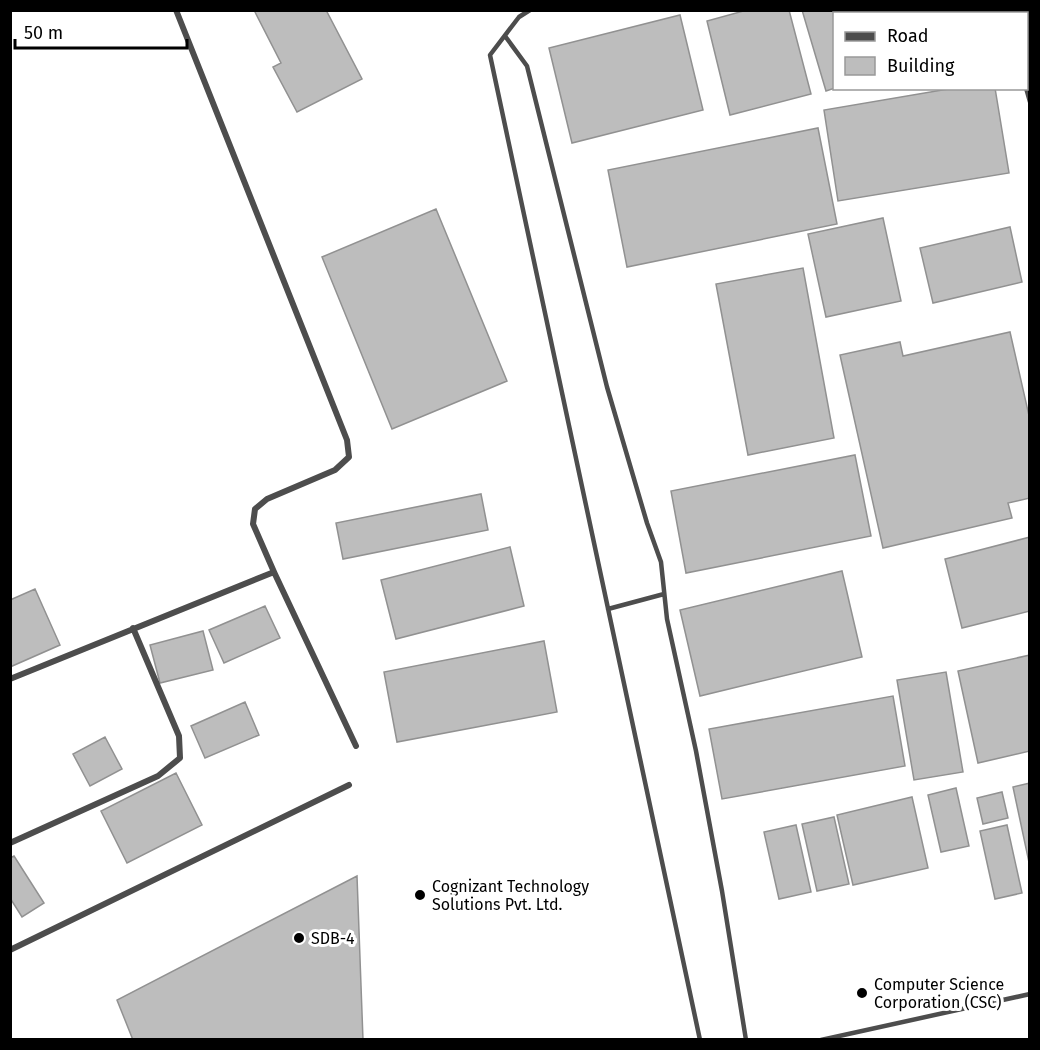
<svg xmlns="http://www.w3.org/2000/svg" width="1040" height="1050" font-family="'Fira Sans',sans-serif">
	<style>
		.building { fill: #bdbdbd; stroke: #919191; stroke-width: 1.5 }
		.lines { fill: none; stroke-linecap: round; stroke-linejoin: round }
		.lane { stroke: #4d4d4d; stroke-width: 4.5 }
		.street { stroke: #4d4d4d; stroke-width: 6 }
		.poi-dot { fill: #000; stroke: #fff; stroke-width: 2 }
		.labels { text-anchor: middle; stroke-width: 6; stroke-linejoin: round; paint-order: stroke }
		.poi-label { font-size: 16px; fill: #000; stroke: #fff; text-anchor: start }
	</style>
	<rect width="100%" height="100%" fill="#fff"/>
	<path class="building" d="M 254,10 L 326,10 L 362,79 L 297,112 L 273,67 L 281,63 Z
		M 747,10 L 789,10 L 811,94 L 730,115 L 707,21 Z
		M 802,10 L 992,10 L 992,14 L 834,14 L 835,88 L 826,91 Z
		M 680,15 L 703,110 L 572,143 L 549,48 Z
		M 954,88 L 995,88 L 1009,173 L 838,201 L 824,110 Z
		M 818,128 L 837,224 L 627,267 L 608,170 Z
		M 436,209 L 507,381 L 392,429 L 322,257 Z
		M 883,218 L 901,301 L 826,317 L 808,234 Z
		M 1010,227 L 1022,282 L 933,303 L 920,248 Z
		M 803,268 L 834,438 L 748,455 L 716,284 Z
		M 1010,332 L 1030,420 L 1030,498 L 1008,503 L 1012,518 L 883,548 L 840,355 L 900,342 L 903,356 Z
		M 855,455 L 871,536 L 686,573 L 671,491 Z
		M 481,494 L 488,530 L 343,559 L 336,523 Z
		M 1030,537 L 1030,611 L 962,628 L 945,559 Z
		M 510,547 L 524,606 L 396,639 L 381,580 Z
		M 842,571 L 862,657 L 700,696 L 680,610 Z
		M 35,589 L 60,645 L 10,667 L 10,600 Z
		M 265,606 L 280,638 L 224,663 L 209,630 Z
		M 203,631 L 213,670 L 160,683 L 150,645 Z
		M 544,641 L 557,712 L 397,742 L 384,672 Z
		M 1030,655 L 1030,751 L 978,763 L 958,671 Z
		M 946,672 L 963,772 L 914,780 L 897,680 Z
		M 893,696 L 905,766 L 722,799 L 709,729 Z
		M 245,702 L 259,735 L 205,758 L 191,726 Z
		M 105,737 L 122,769 L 90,786 L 73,754 Z
		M 176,773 L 202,825 L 127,863 L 101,811 Z
		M 1030,783 L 1030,867 L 1013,787 Z
		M 956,788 L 969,846 L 941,852 L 928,795 Z
		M 1002,792 L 1008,818 L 983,824 L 977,798 Z
		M 912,797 L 928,868 L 853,885 L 837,815 Z
		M 834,817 L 849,884 L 817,891 L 802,824 Z
		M 796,825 L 811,892 L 779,899 L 764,832 Z
		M 1007,825 L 1022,893 L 995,899 L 980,831 Z
		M 14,856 L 44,903 L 22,917 L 10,898 L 10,858 Z
		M 357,876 L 363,1040 L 133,1040 L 117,1000 Z"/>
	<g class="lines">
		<path class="lane" d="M 530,10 L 519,17 L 490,55 L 700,1040
			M 1008,10 L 1009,14
			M 505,36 L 527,66 L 607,387 L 647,523 L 661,562 L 667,619 L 696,751 L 722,891 L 746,1040
			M 1026,88 L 1030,102
			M 608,609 L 664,594
			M 821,1040 L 1030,994"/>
		<path class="street" d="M 176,10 L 347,440 L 349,457 L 335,470 L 267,499 L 255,509 L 253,524 L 274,572 L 356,746
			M 10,679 L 274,572
			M 10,843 L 158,776 L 180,758 L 179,736 L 133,628
			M 10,950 L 349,785"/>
	</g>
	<g class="poi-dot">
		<circle cx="420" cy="895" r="6"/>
		<circle cx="299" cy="938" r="6"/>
		<circle cx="862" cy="993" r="6"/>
	</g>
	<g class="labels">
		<g class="poi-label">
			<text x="432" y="892">Cognizant Technology<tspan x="432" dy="18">Solutions Pvt. Ltd.</tspan></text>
			<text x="311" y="944">SDB-4</text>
			<text x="874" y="990">Computer Science<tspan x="874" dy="18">Corporation (CSC)</tspan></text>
		</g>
	</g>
	<rect width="1040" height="1050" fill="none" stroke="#000000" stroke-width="24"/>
	<rect x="833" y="12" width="195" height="78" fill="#ffffff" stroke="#999999" stroke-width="1.5"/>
	<rect x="845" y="32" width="30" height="9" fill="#4d4d4d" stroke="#999999" stroke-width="1.5"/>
	<text x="887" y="42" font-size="18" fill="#000000">Road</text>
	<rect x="845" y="57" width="30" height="18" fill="#bdbdbd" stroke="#999999" stroke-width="1.5"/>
	<text x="887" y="72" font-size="18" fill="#000000">Building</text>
	<path d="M15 39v9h172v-9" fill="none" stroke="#000000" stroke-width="3"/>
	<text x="24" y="39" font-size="18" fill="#000000" stroke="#ffffff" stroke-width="4.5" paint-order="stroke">50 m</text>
</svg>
